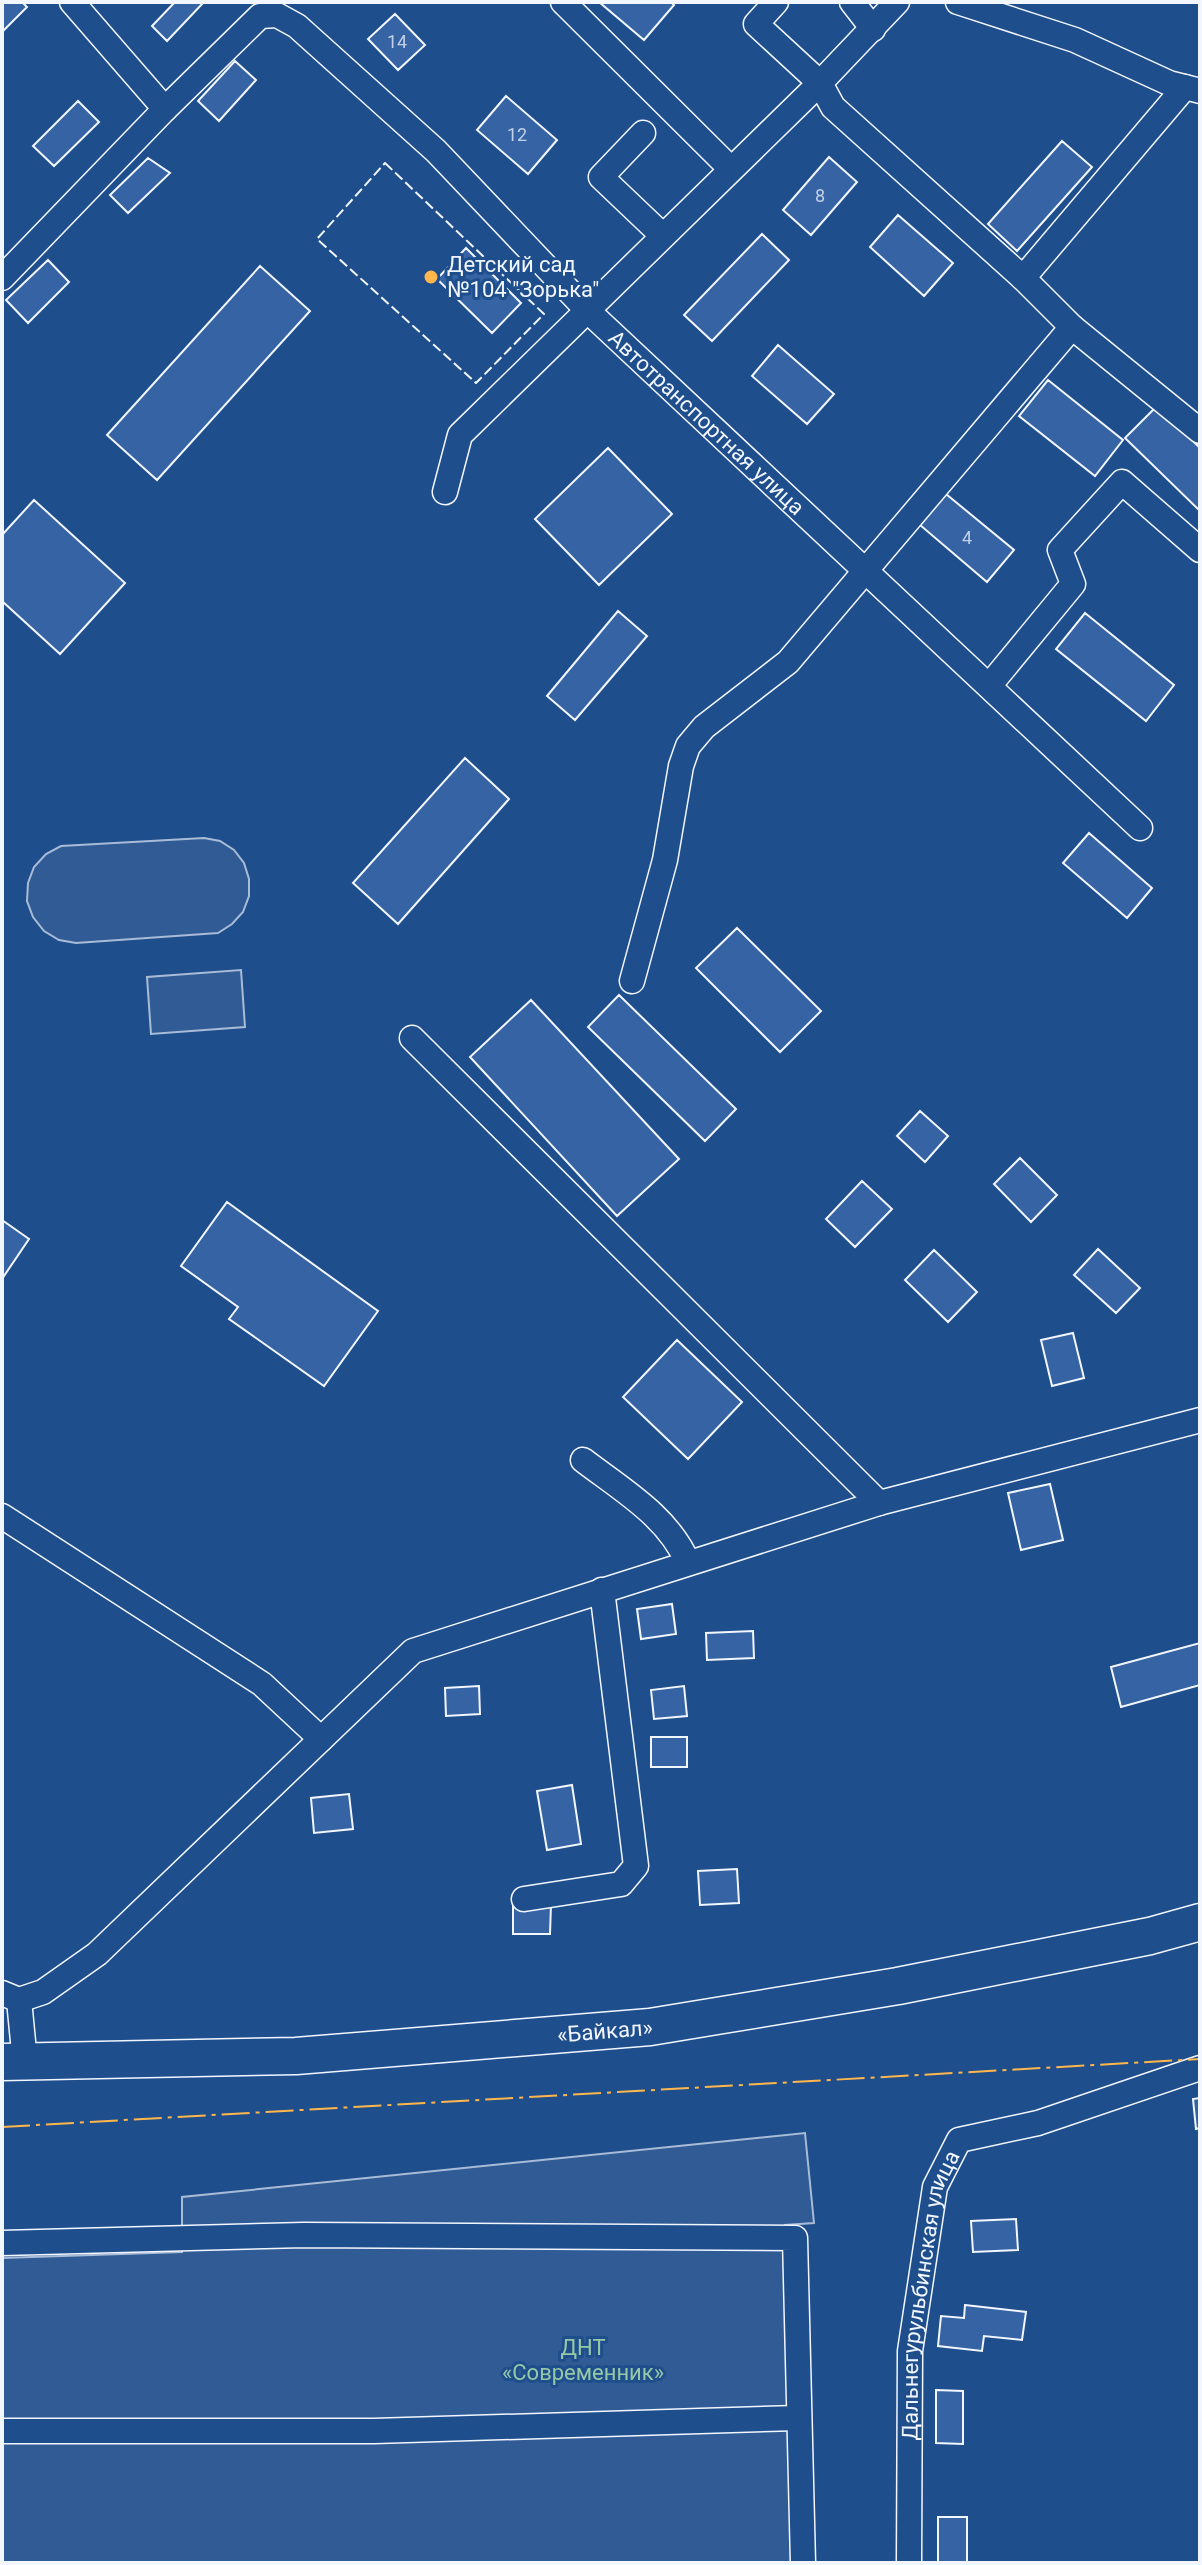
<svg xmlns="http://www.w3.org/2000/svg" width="1202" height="2565" font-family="Roboto,sans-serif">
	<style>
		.built { fill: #305b95; stroke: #a8bbd7; stroke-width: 2 }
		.building { fill: #3563a3; stroke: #f2f6ff; stroke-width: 2 }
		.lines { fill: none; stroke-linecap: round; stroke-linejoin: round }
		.minor-casing { stroke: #f2f6ff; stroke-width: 27 }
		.highway-casing { stroke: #f2f6ff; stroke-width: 39 }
		.minor { stroke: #1f4e8c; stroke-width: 24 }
		.highway { stroke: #1f4e8c; stroke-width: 36 }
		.fence { stroke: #f2f6ff; stroke-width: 2; stroke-dasharray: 10 4; stroke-linecap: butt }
		.power { stroke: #ffb74d; stroke-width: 2; stroke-dasharray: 28 6 4 6; stroke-linecap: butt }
		.poi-dot { fill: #ffb74d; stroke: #1f4e8c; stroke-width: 3 }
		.labels { text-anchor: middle; stroke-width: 6; stroke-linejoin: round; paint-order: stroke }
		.number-label { font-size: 18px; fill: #c3d1e8 }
		.poi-label { font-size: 22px; fill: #f2f6ff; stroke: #1f4e8c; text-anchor: start }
		.street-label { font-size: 22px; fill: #f2f6ff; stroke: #1f4e8c }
		.park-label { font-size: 22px; fill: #97c8a6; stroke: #1f4e8c }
	</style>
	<rect width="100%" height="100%" fill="#1f4e8c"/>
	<path class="built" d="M 204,838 L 220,841 L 234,850 L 244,863 L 249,879 L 249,896 L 243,912 L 232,924 L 218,933 L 76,943 L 59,940 L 44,931 L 33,917 L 27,901 L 28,883 L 34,867 L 46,854 L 61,846 Z
		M 241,970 L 245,1027 L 151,1034 L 147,977 Z
		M 805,2133 L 814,2223 L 785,2225 L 791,2563 L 2,2563 L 2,2258 L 182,2252 L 182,2197 Z"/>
	<path class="building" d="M 2,2 L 22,2 L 27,7 L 2,32 Z
		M 175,2 L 204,2 L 167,41 L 152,26 Z
		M 599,2 L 671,2 L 674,5 L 644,40 Z
		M 395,14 L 425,45 L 398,70 L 368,39 Z
		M 235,61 L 256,80 L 219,121 L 198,101 Z
		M 506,96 L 557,140 L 528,174 L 477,130 Z
		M 78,101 L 99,122 L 54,166 L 33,146 Z
		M 1062,141 L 1092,167 L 1017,251 L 988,224 Z
		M 829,157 L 857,182 L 811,235 L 783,210 Z
		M 148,158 L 170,173 L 128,213 L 110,195 Z
		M 898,215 L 953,263 L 924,296 L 870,247 Z
		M 762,234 L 789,260 L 712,341 L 684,315 Z
		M 466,248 L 521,303 L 492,333 L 437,279 Z
		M 48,260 L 69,282 L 28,323 L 6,300 Z
		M 260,266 L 310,311 L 157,480 L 107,435 Z
		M 778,345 L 834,394 L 807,424 L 752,376 Z
		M 1048,380 L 1123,440 L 1095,476 L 1019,416 Z
		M 1157,406 L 1200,448 L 1200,511 L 1125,438 Z
		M 608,448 L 672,514 L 599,585 L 535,519 Z
		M 946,494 L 1014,550 L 987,582 L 920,525 Z
		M 34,500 L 125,583 L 60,654 L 2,601 L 2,535 Z
		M 618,611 L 647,636 L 575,720 L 547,696 Z
		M 1085,613 L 1174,685 L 1146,721 L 1056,649 Z
		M 465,758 L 509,799 L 398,924 L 353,883 Z
		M 1089,833 L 1152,888 L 1127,918 L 1063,863 Z
		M 737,928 L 821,1011 L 780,1052 L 696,968 Z
		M 619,995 L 736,1109 L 705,1141 L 588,1027 Z
		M 531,1000 L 679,1159 L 617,1216 L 470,1057 Z
		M 920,1111 L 948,1136 L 925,1162 L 897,1136 Z
		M 1020,1158 L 1057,1195 L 1031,1222 L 994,1184 Z
		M 862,1181 L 892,1209 L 855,1247 L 826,1219 Z
		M 227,1202 L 378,1311 L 324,1386 L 229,1319 L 238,1307 L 181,1266 Z
		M 2,1220 L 29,1239 L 2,1279 Z
		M 1098,1249 L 1140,1288 L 1116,1313 L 1074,1275 Z
		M 934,1250 L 977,1292 L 948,1322 L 905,1280 Z
		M 1073,1333 L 1084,1378 L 1052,1386 L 1041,1340 Z
		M 677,1340 L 742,1402 L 688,1459 L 623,1397 Z
		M 1050,1484 L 1063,1540 L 1021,1550 L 1008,1493 Z
		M 672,1604 L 676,1634 L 641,1639 L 637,1609 Z
		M 753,1631 L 754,1658 L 707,1660 L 706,1633 Z
		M 1200,1643 L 1200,1685 L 1121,1707 L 1111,1667 Z
		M 479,1686 L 480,1714 L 446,1716 L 445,1688 Z
		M 684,1686 L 687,1716 L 654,1719 L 651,1690 Z
		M 651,1737 L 687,1737 L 687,1767 L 651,1767 Z
		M 572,1785 L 581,1844 L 547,1850 L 537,1791 Z
		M 349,1794 L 353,1829 L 314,1833 L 311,1798 Z
		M 737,1869 L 739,1903 L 700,1905 L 698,1871 Z
		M 513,1903 L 551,1904 L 550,1934 L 513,1934 Z
		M 1200,2098 L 1200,2128 L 1196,2129 L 1193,2099 Z
		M 1016,2219 L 1018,2250 L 973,2252 L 971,2221 Z
		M 965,2305 L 1026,2312 L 1022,2340 L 984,2336 L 982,2351 L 938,2346 L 941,2316 L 964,2318 Z
		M 936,2390 L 963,2391 L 963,2444 L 936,2443 Z
		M 938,2517 L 967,2517 L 967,2563 L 938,2563 Z"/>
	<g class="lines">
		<defs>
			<g id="minor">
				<path d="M 72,2 L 165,109"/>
				<path d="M 563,2 L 731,169"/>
				<path d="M 852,2 L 873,29"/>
				<path d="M 958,2 L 1075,40 L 1169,83 L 1200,91"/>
				<path d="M 643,133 L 601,177 L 663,236"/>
				<path id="s1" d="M 2,278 L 165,109 L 260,16 L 277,15 L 297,26 L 436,151 L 588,311 L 1140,828"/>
				<path d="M 1023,278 L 1185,87"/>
				<path d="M 1072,327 L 1200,431"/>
				<path d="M 445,492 L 460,435 L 820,83 L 897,2"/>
				<path d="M 989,686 L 1073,584 L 1060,550 L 1122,482 L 1200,550"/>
				<path d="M 632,981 L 665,860 L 681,766 L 688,746 L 704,727 L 788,662 L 1072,327 L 1023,278 L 833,107 L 820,83 L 756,24 L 776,2"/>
				<path d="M 412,1038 L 879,1503"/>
				<path d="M 583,1460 C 622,1490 668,1516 688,1563"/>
				<path d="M 2,1516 L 262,1684 L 321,1739"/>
				<path d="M 524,1899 L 621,1884 L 636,1866 L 602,1590"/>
				<path d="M 2,1993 L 19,2000 L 43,1992 L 97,1954 L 413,1651 L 879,1503 L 1200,1420"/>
				<path d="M 19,2000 L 25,2062"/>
				<path d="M 2,2243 L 304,2235 L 795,2238 L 803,2563"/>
				<path d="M 2,2431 L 374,2431 L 798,2418"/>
				<path id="s2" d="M 909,2563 L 910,2351 L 935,2187 L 959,2140 L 1038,2123 L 1200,2068"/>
			</g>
			<g id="highway">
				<path id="s3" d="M 2,2062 L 296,2056 L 650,2027 L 898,1986 L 1150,1936 L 1200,1922"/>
			</g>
		</defs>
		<use href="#minor" class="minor-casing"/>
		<use href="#highway" class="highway-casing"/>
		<use href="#minor" class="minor"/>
		<use href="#highway" class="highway"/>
		<path class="fence" d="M 385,163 L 544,314 L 476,383 L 317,239 Z"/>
		<path class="power" d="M 2,2127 L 1200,2059"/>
	</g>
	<circle class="poi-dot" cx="431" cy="277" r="8"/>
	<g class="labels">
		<g class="number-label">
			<text x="397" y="48">14</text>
			<text x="517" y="141">12</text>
			<text x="820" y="202">8</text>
			<text x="967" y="544">4</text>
		</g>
		<g class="poi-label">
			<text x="447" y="272">Детский сад<tspan x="447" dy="25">№104 "Зорька"</tspan></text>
		</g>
		<g class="street-label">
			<text dy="8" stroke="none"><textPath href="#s1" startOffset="978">Автотранспортная улица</textPath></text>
			<text dy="8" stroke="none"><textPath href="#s3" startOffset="604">«Байкал»</textPath></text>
			<text dy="8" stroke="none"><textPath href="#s2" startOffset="270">Дальнегурульбинская улица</textPath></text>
		</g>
		<g class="park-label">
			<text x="583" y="2355">ДНТ<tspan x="583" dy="25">«Современник»</tspan></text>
		</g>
	</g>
	<rect width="1202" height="2565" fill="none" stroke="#f2f6ff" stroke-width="8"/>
</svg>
